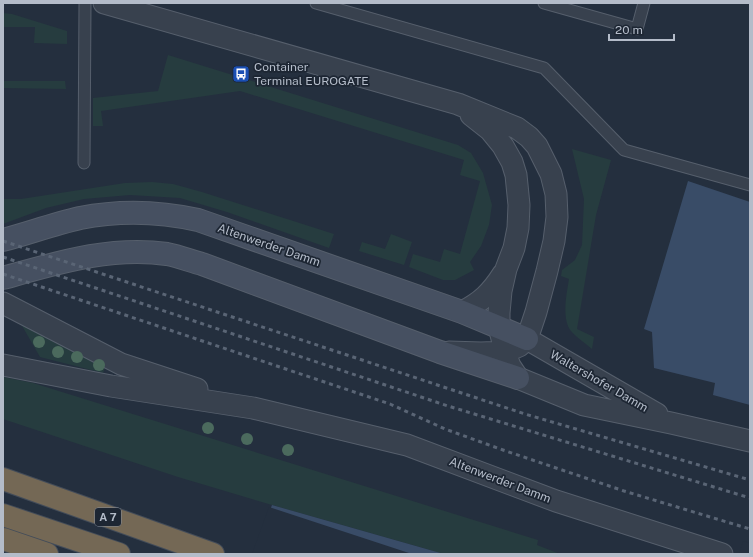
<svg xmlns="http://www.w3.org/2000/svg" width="753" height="557" font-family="'Public Sans',sans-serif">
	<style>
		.green { fill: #263c3f }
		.water { fill: #394c67 }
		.pier { fill: #242f3e }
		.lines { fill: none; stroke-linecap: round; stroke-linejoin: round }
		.lane-casing { stroke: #565f6c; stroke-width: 13 }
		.street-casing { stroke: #565f6c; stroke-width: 23 }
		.secondary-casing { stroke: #565f6c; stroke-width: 24 }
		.highway-casing { stroke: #434c59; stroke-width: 24 }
		.lane { stroke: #38414e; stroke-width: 11 }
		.street { stroke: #38414e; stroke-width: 21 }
		.secondary { stroke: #465061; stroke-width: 22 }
		.highway { stroke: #746855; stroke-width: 22 }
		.rail { stroke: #5a6575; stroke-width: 3; stroke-dasharray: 4 4; stroke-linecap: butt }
		.tree { fill: #4b6a5d }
		.labels { text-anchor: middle; stroke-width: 3.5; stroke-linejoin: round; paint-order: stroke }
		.shield { fill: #1d2633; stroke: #878f9c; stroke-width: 1 }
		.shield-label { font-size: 11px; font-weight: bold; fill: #b4bcc9 }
		.poi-label { font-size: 12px; fill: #b4bcc9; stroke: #1d2633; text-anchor: start }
		.street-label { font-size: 12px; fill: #b4bcc9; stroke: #1d2633 }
	</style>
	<rect width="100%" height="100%" fill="#242f3e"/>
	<path class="green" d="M 3,13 L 12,14 L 67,31 L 67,44 L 34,43 L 35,27 L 3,27 Z
		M 168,55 L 458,145 L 471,153 L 483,173 L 492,205 L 489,225 L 481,246 L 470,262 L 474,270 L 455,280 L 443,280 L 409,267 L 413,254 L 440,262 L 444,249 L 460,254 L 480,181 L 460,175 L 464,160 L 240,91 L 101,111 L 103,126 L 93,126 L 93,98 L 158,91 Z
		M 3,81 L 65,81 L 66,89 L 3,88 Z
		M 572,149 L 611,160 L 596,215 L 577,329 L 594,337 L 592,349 C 585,343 576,337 571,331 C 561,319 567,292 569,279 L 561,276 L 562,270 L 575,260 L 582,245 L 584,199 Z
		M 152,182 L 173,184 L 202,192 L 334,234 L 329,248 L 227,212 L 180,198 L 130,195 L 84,199 L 46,208 L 3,224 L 3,199 L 21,199 L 125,183 Z
		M 391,234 L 412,242 L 404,265 L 359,251 L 362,242 L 385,249 Z
		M 21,324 L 106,365 L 103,373 L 40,357 Z
		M 3,377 L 33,383 L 538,540 L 537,545 L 560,554 L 444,554 L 272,505 L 178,477 L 3,419 Z"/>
	<path class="water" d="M 688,181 L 750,202 L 750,405 L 713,395 L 715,383 L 654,368 L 652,332 L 644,329 Z
		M 272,505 L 444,554 L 254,554 Z"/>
	<path class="pier" d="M 269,507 L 412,554 L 252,554 Z
		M 743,541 L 750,543 L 750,554 L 739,554 Z"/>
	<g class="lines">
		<defs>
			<path id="lane" d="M 316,3 L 544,68 L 624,150 L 750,185
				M 544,3 L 637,29 L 644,3
				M 84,163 L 85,3"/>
			<path id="street" d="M 104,3 L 458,104 L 517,128 L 529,137 L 537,146 L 551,174 L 556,194 L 557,217 L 554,241 L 547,271 L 536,312 L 527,339 L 519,346 L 505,352 L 481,353 L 449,352
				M 471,115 L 490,130 L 503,146 L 512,162 L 516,175 L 519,205 L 518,228 L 514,248 L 506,269 L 501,291 L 499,313 L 499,327 L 507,358 L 510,366 L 518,378 L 584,405 L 671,423 L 750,441
				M 3,303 L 121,364 L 197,389
				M 462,312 C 481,302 491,293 503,274
				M 527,339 L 657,414
				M 3,365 L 111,386 L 253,408 L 407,445 L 556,501 L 722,554"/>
			<path id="secondary" d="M 3,240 C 29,233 54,224 80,218 C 120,210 158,211 198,220 L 462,312 L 527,339
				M 3,278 C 57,263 110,246 167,254 C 178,256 191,261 202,264 L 440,352 L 518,378"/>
			<path id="highway" d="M 3,479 L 213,554
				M 3,515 L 119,554
				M 3,539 L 47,554"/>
		</defs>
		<use href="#lane" class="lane-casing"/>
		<use href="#street" class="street-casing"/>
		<use href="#secondary" class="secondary-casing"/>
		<use href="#highway" class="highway-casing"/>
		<use href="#lane" class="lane"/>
		<use href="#street" class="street"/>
		<use href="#secondary" class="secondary"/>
		<use href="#highway" class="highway"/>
		<path class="rail" d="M 3,241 L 525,414 L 750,480
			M 3,257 L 448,406 L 750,498
			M 3,274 L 390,404 L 445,429 L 503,450 L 624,491 L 750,529"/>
	</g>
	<g class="tree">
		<circle cx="39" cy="342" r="6"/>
		<circle cx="58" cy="352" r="6"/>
		<circle cx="77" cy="357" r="6"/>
		<circle cx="99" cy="365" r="6"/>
		<circle cx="208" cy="428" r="6"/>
		<circle cx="247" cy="439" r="6"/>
		<circle cx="288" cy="450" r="6"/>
	</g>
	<defs>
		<symbol id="bus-square" viewBox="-11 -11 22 22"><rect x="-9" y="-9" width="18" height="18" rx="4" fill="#1a4fb4" stroke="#1d2633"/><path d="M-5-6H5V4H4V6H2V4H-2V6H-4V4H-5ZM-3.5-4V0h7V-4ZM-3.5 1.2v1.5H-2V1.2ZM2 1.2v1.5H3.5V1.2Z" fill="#fff"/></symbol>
	</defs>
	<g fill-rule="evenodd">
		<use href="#bus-square" x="231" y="64" width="20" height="20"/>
	</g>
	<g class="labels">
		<rect class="shield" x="95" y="508" width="26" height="18" rx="3"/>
		<g class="shield-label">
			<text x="108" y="521">A 7</text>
		</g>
		<g class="poi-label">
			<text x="254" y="71">Container<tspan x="254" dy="14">Terminal EUROGATE</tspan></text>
		</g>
		<g class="street-label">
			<text transform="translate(269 245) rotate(19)" y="4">Altenwerder Damm</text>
			<text transform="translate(599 381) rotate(30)" y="4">Waltershofer Damm</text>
			<text transform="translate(500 480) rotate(21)" y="4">Altenwerder Damm</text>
		</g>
	</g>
	<rect width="753" height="557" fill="none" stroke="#b4bcc9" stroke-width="8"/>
	<path d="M609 34v6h65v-6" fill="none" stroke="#b4bcc9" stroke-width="2"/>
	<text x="615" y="34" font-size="12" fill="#b4bcc9" stroke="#1d2633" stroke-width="3" paint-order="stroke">20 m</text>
</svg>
